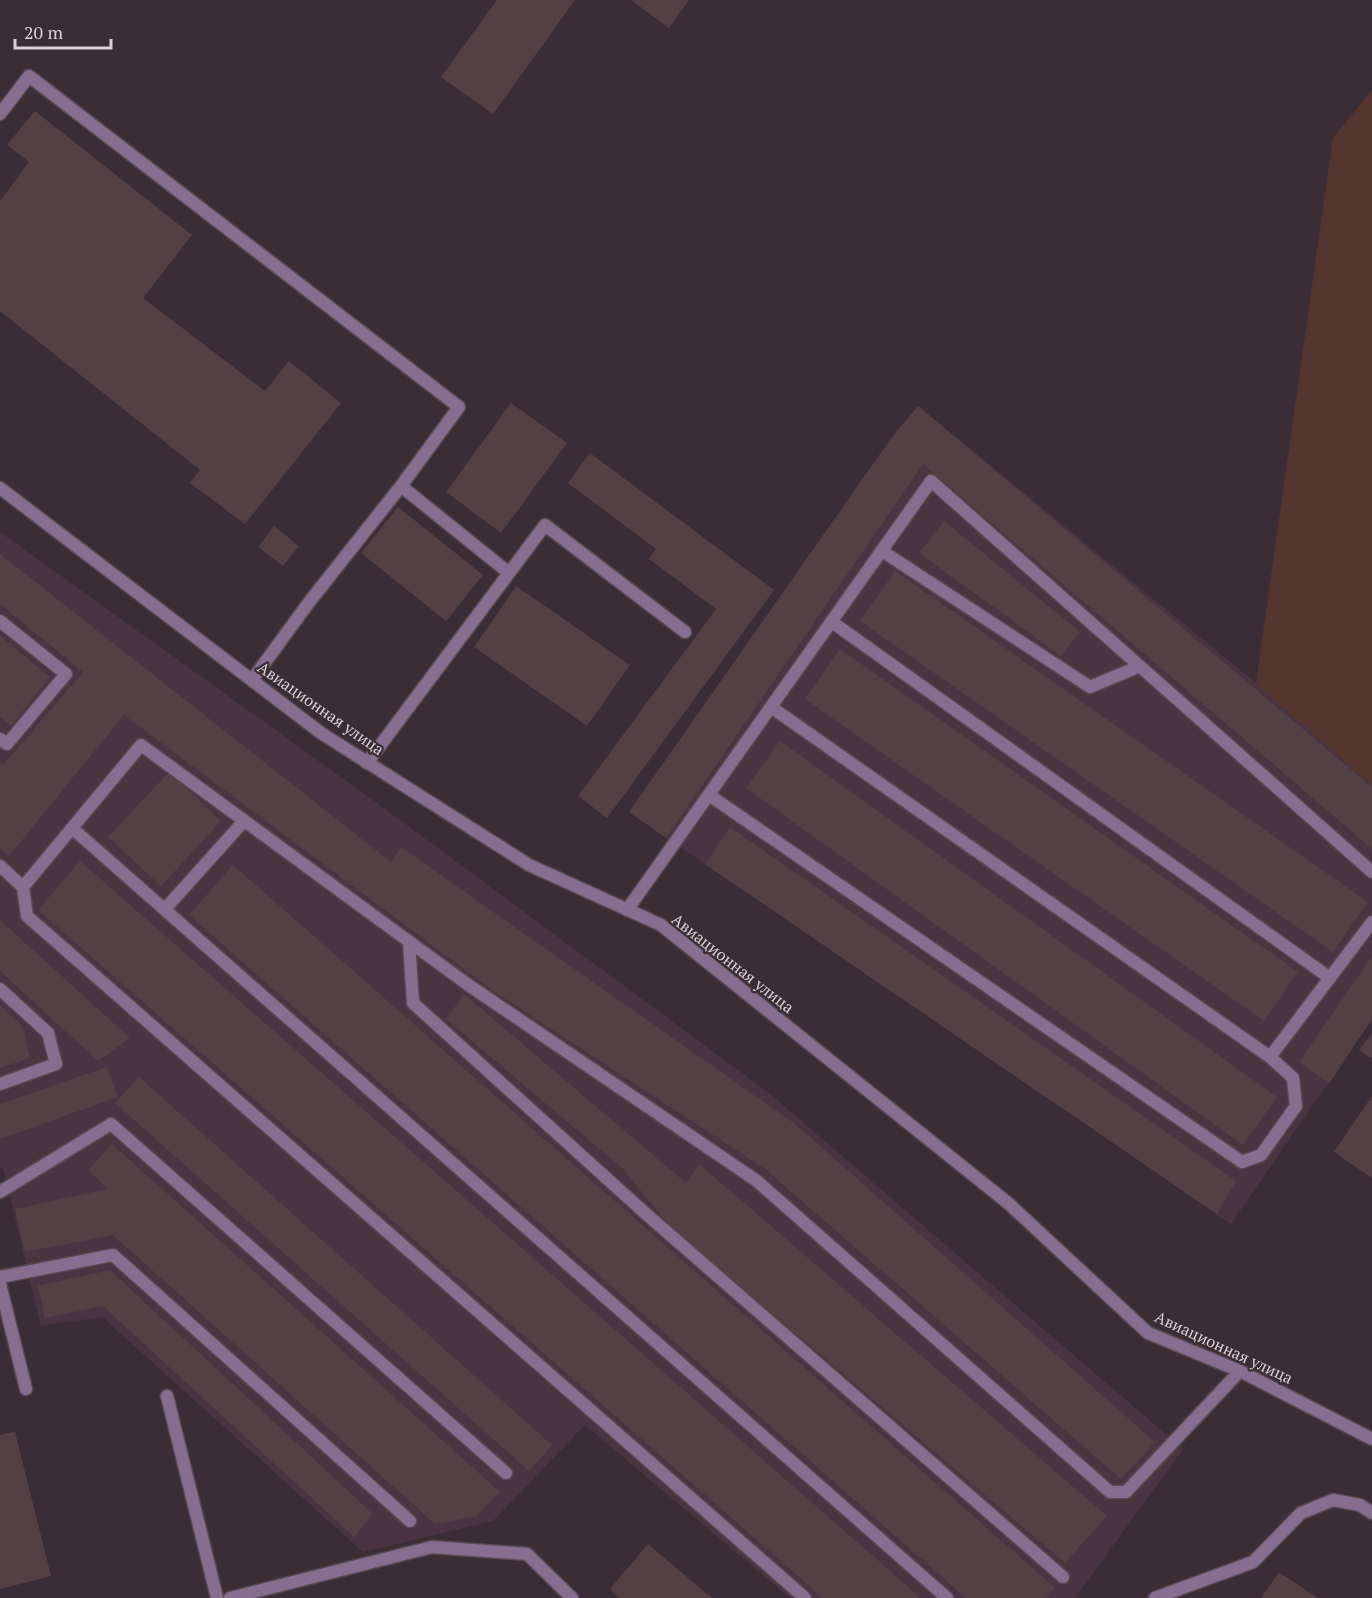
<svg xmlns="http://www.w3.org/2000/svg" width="1372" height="1598" font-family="'PT Serif',serif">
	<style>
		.built { fill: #493542 }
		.green { fill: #553530 }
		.building { fill: #524044 }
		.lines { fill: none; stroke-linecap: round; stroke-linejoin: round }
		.lane-casing { stroke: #574a53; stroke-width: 15 }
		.street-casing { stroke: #574a53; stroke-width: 15 }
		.lane { stroke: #856e90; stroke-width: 12 }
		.street { stroke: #856e90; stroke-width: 12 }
		.labels { text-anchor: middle; stroke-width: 4.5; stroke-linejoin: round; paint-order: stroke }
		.street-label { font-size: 16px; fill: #d9d0d6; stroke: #3b2d36 }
	</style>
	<rect width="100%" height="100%" fill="#3b2d36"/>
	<path class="built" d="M 1372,90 L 1372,1019 L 1231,1224 L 629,812 L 892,437 L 918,406 L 1256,683 L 1333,138 Z
		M 0,532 L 377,803 L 769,1093 L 1183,1449 L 1075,1598 L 790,1598 L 585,1425 L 493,1521 L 363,1552 L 102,1317 L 41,1326 L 3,1168 L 0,1168 Z"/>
	<path class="green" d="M 1372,90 L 1372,785 L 1256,684 L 1333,138 Z"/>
	<path class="building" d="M 497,0 L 575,0 L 493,114 L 441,77 Z
		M 631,0 L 689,0 L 669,28 Z
		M 35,111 L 192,235 L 143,298 L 265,391 L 289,361 L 341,403 L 245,524 L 190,483 L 200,470 L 0,311 L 0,201 L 29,162 L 7,145 Z
		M 511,403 L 567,443 L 501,533 L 446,492 Z
		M 918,406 L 1372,787 L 1372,849 L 923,464 L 666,838 L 629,812 L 892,437 Z
		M 590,453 L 774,590 L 607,818 L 578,796 L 716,609 L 649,559 L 656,549 L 568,483 Z
		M 398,507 L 483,575 L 446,621 L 361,553 Z
		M 944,521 L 1080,632 L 1061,656 L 919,553 Z
		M 274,526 L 299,546 L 283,566 L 258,547 Z
		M 0,554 L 391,862 L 401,847 L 795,1124 L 1155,1442 L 1121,1479 L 765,1169 L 496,993 L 124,715 L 9,856 L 0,849 L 0,762 L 3,765 L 83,672 L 0,604 Z
		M 895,571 L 1368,902 L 1333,952 L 860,621 Z
		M 516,586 L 630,665 L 587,726 L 474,647 Z
		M 0,636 L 50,677 L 11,726 L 0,717 Z
		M 840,649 L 1298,972 L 1264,1021 L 805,699 Z
		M 780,741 L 1277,1097 L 1243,1145 L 746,788 Z
		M 169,772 L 221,821 L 161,886 L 108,837 Z
		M 730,827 L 1236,1181 L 1217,1214 L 705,864 Z
		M 80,861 L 921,1598 L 823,1598 L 38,910 Z
		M 233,865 L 1055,1588 L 1045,1598 L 966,1598 L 189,915 Z
		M 0,920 L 130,1038 L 98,1061 L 0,971 Z
		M 1372,956 L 1372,1019 L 1329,1084 L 1299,1062 Z
		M 464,994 L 686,1183 L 699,1164 L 1107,1516 L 1065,1563 L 670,1226 L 622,1168 L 446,1019 Z
		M 0,1004 L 23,1027 L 30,1058 L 0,1068 Z
		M 1372,1033 L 1372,1059 L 1359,1050 Z
		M 107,1067 L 118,1097 L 0,1139 L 0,1104 Z
		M 139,1077 L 552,1445 L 529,1471 L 115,1103 Z
		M 1372,1096 L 1372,1178 L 1334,1152 Z
		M 112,1144 L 500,1492 L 476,1516 L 435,1524 L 113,1235 L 25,1252 L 15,1209 L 108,1189 L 88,1170 Z
		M 110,1270 L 373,1514 L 354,1537 L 103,1306 L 45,1318 L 38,1286 Z
		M 15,1432 L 51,1576 L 0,1589 L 0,1435 Z
		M 648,1544 L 712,1598 L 619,1598 L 610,1589 Z
		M 1279,1572 L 1318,1598 L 1261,1598 Z"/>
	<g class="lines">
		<defs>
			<path id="lane" d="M 0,114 L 29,76 L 459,407 L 401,486
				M 882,551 L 1090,687 L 1140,666
				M 0,621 L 66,674 L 7,744 L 0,739
				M 832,622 L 1330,978
				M 252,680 L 310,601 L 401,486 L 509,573
				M 771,707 L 1270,1057 L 1372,922
				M 367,763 L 545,525 L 685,632
				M 709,795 L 1242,1162 L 1261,1155 L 1296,1106 L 1293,1078 L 1270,1057
				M 72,828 L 947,1598
				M 0,866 L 23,887 L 141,745 L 467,984 L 757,1181 L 1110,1492 L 1126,1492 L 1240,1371
				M 23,887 L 27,916 L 805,1598
				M 165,909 L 244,821
				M 627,910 L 931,481 L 1372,872
				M 409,942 L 413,1003 L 645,1213 L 1063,1577
				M 0,989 L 48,1033 L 56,1064 L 0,1084
				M 0,1192 L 111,1124 L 506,1473
				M 0,1277 L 113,1255 L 410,1521
				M 0,1284 L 26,1389
				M 167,1396 L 217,1598
				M 230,1598 L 432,1547 L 527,1554 L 572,1598
				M 1155,1598 L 1253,1562 L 1301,1513 L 1333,1500 L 1360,1505 L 1372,1513"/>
			<path id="street" d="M 0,488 L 321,733 L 529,865 L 661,925 L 1008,1203 L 1148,1333 L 1240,1371 L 1372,1439"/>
		</defs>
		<use href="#lane" class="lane-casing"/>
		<use href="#street" class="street-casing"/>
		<use href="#lane" class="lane"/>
		<use href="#street" class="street"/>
	</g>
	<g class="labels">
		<g class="street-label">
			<text transform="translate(321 708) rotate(35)" y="6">Авиационная улица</text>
			<text transform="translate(733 963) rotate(38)" y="6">Авиационная улица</text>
			<text transform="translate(1224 1347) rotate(25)" y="6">Авиационная улица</text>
		</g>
	</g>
	<path d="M15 39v9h96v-9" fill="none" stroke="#d9d0d6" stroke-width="3"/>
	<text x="24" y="39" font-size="18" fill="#d9d0d6" stroke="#3b2d36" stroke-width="4.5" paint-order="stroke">20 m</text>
</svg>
